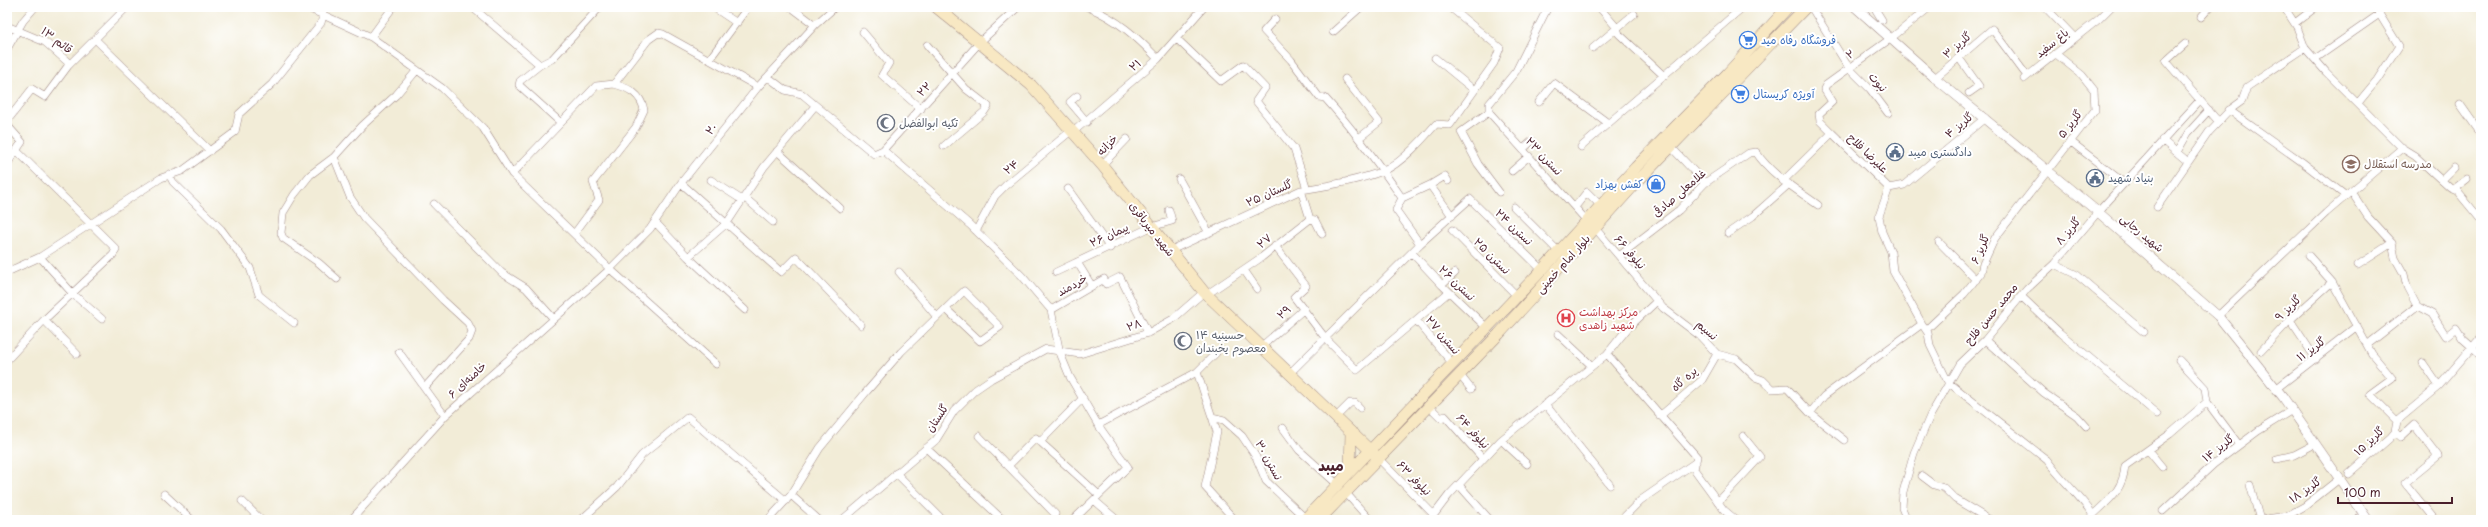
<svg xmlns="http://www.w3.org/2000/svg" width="2488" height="527" font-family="'Playpen Sans','Playpen Sans Arabic',sans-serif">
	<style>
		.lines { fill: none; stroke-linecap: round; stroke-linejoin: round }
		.minor-casing { stroke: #9e8681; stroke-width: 8 }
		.tertiary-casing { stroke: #9e8681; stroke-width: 10 }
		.secondary-casing { stroke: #9e8681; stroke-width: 12 }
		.minor { stroke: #fff; stroke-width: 7 }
		.tertiary { stroke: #fff; stroke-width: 9 }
		.secondary { stroke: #f8e8c3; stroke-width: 11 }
		.labels { text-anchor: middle; stroke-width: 4; stroke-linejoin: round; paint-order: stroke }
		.street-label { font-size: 11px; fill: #4a1f2b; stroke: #fff }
		.shop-label { font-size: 11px; fill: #366cbe; stroke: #fff; text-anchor: start }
		.worship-label { font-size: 11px; fill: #5b616d; stroke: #fff; text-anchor: start }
		.service-label { font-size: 11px; fill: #4e5e75; stroke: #fff; text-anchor: start }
		.education-label { font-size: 11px; fill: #785e54; stroke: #fff; text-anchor: start }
		.health-label { font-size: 11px; fill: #be3a42; stroke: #fff; text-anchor: start }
		.district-label { font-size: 15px; font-weight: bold; fill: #4a1f2b; stroke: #fff }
	</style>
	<rect width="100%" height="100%" fill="#fff"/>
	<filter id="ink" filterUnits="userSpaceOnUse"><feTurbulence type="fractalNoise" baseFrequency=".025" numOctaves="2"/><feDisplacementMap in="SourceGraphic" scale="8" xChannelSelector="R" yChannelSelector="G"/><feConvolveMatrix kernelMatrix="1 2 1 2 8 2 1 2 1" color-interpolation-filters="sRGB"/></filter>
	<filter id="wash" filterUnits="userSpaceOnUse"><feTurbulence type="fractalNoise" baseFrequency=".012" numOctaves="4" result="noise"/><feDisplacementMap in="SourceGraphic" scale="16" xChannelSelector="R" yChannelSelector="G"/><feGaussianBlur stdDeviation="0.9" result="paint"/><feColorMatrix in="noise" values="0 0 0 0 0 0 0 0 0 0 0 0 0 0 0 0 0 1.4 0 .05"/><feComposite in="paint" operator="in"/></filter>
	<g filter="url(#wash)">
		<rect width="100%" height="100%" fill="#f2ecd7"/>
	</g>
	<g filter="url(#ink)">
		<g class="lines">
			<defs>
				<path id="minor" d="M 306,7 L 371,37 L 442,88 L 483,128 L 512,174 L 610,269 L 716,364
					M 472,7 L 540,65
					M 713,7 L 737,23
					M 791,7 L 815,25
					M 1088,7 C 1117,19 1137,37 1158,59
					M 1548,7 L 1516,71 L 1489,104 L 1489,112 L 1587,221
					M 1599,7 L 1617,28 L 1619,34 L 1664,76
					M 1811,7 L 1849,68 L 1870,89 L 1888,113
					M 1874,7 L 1882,20
					M 2045,7 L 2075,38
					M 2284,7 L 2297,27 L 2305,48
					M 2201,17 L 2210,7
					M 1275,19 L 1264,31 L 1291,60 L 1319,97 L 1325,98 C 1353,129 1378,163 1402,198 L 1396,210 L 1420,244
					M 2295,23 L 2316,7
					M 7,26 L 45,42 L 70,64
					M 863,32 L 889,63 L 882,75 L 921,109
					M 1333,32 L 1361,7
					M 371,37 L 393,7
					M 95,39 L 210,151
					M 1177,39 L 1221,81 L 1243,65 L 1265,88 L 1256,101 L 1294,149 L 1307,189
					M 2185,44 L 2166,61 L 2218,121
					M 927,45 L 966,89 L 988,106 L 984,112 L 944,146
					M 1593,48 L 1634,14
					M 7,49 L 23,21 L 35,7
					M 711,57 L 748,7
					M 1435,58 L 1474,90
					M 1959,58 L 1979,86 L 1969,93
					M 2315,59 L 2378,15
					M 768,77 L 785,90 L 802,94 L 874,154 L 883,150 L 980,42 L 1018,7
					M 1935,78 L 1992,29 L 2027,76
					M 1345,79 L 1379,122 L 1359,138
					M 2024,79 L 2099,19 L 2111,7
					M 1077,96 L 1070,102 L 1087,122
					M 1539,102 L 1554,83 L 1608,123
					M 2358,103 L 2377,80 L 2399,46 L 2375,7
					M 2460,104 L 2481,134
					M 2229,110 L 2302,162 L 2346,196
					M 1489,112 L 1461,132 L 1478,164 L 1499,192
					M 7,121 L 32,89 L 45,97 L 68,66 L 127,7
					M 560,122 L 519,85 L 520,81 L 540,65 L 552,59 L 600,7
					M 7,125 L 22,142 L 7,164
					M 1073,132 L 1158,59 L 1204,7
					M 1832,133 L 1889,188
					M 2162,140 L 2187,161
					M 2070,141 L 2124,183
					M 1581,147 L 1743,7
					M 1671,147 L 1705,183
					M 1523,149 L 1532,141
					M 883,150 L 970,225 L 1022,276 L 1051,310 L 1060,353 L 1070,377 L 1098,425 L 1128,467 L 1073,520
					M 777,151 L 840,208
					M 2177,152 L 2188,133 L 2209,110
					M 334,157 L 350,197 L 364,218 L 443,300 L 468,323 L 472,331 L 469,339 L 426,386
					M 1102,165 L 1127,139
					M 1512,171 L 1529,156
					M 169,174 L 173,182 L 221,229 L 250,268 L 259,295 L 294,323
					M 512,174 L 596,86 L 614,84 L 648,40 L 658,33 L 663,34 L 758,87
					M 1179,179 L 1209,233
					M 711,180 L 742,200
					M 2442,180 L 2454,168
					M 1783,181 L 1832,133 L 1820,121 L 1819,114 L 1832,102 L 1824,89 L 1826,85 L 1890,39 L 1930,7
					M 681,183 L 781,272 L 796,257 L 861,325
					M 1430,185 L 1445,176 L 1448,181
					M 1889,188 L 1879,216 L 1882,232 L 1891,252 L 1893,271 L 1922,324
					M 1889,188 L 1904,185 L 1985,118
					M 1068,189 L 1110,248
					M 2454,189 L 2467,179
					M 2351,191 L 2368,217 L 2392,243 L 2395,258 L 2404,274 L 2407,287 L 2417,306 L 2432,314 L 2446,336 L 2456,328 L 2463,339 L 2481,355
					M 744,197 L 773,222
					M 1402,198 L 1430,185 L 1452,216
					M 434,204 L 502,273 L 526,288 L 553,318
					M 1514,207 L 1559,252
					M 1575,207 L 1587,192 L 1601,206
					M 2157,207 L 2209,132 L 2231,109 L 2242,101 L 2247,87 L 2305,48 L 2326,72 L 2402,148 L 2415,156 L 2450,188 L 2457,191 L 2481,220
					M 1310,219 L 1315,220 L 1322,234
					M 655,222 L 688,257 L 745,310
					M 1595,228 L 1663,308 L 1700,336 L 1717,354 L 1736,359 L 1755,377 L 1763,380 L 1772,389 L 1787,388 L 1810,413
					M 1452,230 L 1517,296
					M 976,231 L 995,196 L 1006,185 L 1072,130
					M 1728,233 L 1753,216 L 1789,184
					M 574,234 L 599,200 L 593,182 L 636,127 L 644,110 C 641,94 629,88 614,84
					M 1939,242 L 1976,280
					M 1275,246 L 1306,286 L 1294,297 L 1326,339 L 1357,370 L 1449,292
					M 1169,251 L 1301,190 C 1328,186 1357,181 1383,171 C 1401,164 1423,139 1436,124 L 1450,125 L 1494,63 L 1500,48 L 1450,7
					M 1412,253 L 1442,285 L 1487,328
					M 1619,256 L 1679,210 L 1705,183 L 1749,153 L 1756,152 C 1771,175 1796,189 1818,205
					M 2309,256 L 2332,282 L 2372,354 L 2392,378 L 2370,394 L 2397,421 L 2439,386 L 2481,337
					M 40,257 L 73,294 L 102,319
					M 688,257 L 727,223 L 764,167 L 815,106
					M 1077,262 L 1092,286
					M 2054,264 L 2077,275 L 2144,332
					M 2358,265 L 2392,243
					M 1244,270 L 1257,289
					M 7,272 L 40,257 L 161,178 L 182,171 L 235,132 L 239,114 L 272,84 L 321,23 L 323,16
					M 899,272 L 937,317
					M 1056,272 L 1151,227 L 1172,221 L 1169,210
					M 337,279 L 319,263 L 283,238 L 281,233 L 283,213 L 294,195 L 310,175 L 334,157 L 362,126 L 396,95 L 417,70
					M 1442,285 L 1455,273
					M 1206,295 L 1262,257 L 1310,219 L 1301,190
					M 2022,297 L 2060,333 L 2157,414
					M 1051,310 L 1104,279 L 1106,284 L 1120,277 L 1148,333
					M 2218,316 L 2326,213 L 2402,148
					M 44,320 L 77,354
					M 1416,320 L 1453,364
					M 2290,320 L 2316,359
					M 1926,330 L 1964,294 L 1981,273 L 1983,264 L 1995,238 L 2095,110 L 2094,90 L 2082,75 L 2056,54
					M 1558,334 L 1592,366
					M 1985,340 L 2044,393 L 2077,416 L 2086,426
					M 2367,345 L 2417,306
					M 1262,346 L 1304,309
					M 2261,351 L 2290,320 L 2332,282
					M 399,352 L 445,416
					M 1607,354 L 1628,328 L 1657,301
					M 7,360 L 44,320 L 113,255 L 116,249 L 17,151
					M 2179,360 L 2205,388 L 2207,402 L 2239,445
					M 2423,363 L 2439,386
					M 1197,372 L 1217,432 L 1205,487 L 1235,520
					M 1290,373 L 1420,244 L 1470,199 L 1542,270
					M 1459,374 L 1471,389
					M 2277,388 L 2357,326
					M 1545,404 L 1610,485
					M 1428,405 L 1441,418 L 1445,416 L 1483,459
					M 1660,416 L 1702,380 L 1717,354
					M 1212,417 L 1224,420 L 1242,436 L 1256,457 L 1266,481 L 1305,518
					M 1335,418 L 1350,403 L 1355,403 L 1360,408
					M 1098,425 L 1197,372 L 1216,353
					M 1283,428 L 1299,450 L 1337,484
					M 2395,432 L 2401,437 L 2414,425 L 2438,456 L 2405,483 L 2435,520
					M 979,436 L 1055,514
					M 1501,440 L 1527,464
					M 1844,440 L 1810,413 L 1824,396 L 1922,324 L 1928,333 L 1930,345 L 1948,382 L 2047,460 C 2061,480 2080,495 2093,515
					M 1040,442 L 1083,398
					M 926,448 L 1003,520
					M 2148,450 L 2162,467
					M 1378,458 L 1433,514
					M 2277,459 L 2294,455 L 2315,444
					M 1008,466 L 1036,438 L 1099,495
					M 896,473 L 943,520
					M 2349,474 L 2390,438 L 2395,432 L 2397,421
					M 1922,476 L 1934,485 L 1944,488 L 1955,499 L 1990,520
					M 1459,485 L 1490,520
					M 2250,485 L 2260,520
					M 1345,492 L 1370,520
					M 164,494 L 192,520
					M 791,495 L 820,448 L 867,391 L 901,352 L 964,291 L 1000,327 L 980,341 L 946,309
					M 1094,500 L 1117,520
					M 242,501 L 261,520
					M 1718,502 L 1760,457 L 1743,436
					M 2163,511 L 2214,464 L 2258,431 L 2292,410
					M 351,520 L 445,416 L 610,269 L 650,229 L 681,183 L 758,87 L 815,25 L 835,7
					M 581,520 L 617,487 L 642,455 L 688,417 L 786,501
					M 768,520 L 791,495 L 819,520
					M 842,520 L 936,440 L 954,411 L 975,390 L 991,379 L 1046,349 L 1080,354 L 1148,333 L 1173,319 L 1204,292
					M 1430,520 L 1449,495 L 1501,440 L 1607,354 L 1697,457 L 1694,469 L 1724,510 L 1736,520
					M 1621,520 L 1641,500 L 1696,462
					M 1907,520 L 1902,508 L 1903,492 L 1914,453 L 1930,416 L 1960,364 L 1985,340 L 2027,289 L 2054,264 L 2098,212 L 2200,100
					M 2088,520 C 2105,502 2123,493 2125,466 L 2170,434 L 2207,402
					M 2259,520 L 2287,516 L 2305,506 L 2339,479
					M 2357,520 L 2364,515"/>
				<path id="tertiary" d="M 1855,7 L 1935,78 L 2098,212 L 2218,316 L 2283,397 L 2368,520"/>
				<path id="secondary" d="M 936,7 L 1031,85 L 1102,165 L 1204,292 L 1375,455
					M 1350,470 L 1351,433 L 1354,434
					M 1304,520 L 1542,270 L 1636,167 L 1727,74 L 1788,7
					M 1319,520 L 1499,334 L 1635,184 L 1806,7"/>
			</defs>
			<use href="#minor" class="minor-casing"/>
			<use href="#tertiary" class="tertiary-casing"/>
			<use href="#secondary" class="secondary-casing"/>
			<use href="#minor" class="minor"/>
			<use href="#tertiary" class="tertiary"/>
			<use href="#secondary" class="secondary"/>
		</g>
	</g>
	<defs>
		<symbol id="supermarket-ring" viewBox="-11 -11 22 22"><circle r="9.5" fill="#fff" stroke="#3f7fe0" stroke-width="1.5"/><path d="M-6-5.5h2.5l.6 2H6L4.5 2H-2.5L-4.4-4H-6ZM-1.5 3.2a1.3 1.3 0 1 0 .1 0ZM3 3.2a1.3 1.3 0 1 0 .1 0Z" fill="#3f7fe0"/></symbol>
		<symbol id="mosque-ring" viewBox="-11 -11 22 22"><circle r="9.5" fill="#fff" stroke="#6b7280" stroke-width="1.5"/><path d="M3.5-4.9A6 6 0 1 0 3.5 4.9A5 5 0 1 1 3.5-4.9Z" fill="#6b7280"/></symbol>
		<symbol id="civic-ring" viewBox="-11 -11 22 22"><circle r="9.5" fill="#fff" stroke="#5c6f8a" stroke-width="1.5"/><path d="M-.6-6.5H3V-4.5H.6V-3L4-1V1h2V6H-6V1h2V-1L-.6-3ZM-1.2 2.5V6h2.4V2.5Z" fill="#5c6f8a"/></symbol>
		<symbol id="school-ring" viewBox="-11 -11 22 22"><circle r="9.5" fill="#fff" stroke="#8d6e63" stroke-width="1.5"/><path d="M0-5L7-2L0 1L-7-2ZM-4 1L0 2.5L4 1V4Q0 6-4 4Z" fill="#8d6e63"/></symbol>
		<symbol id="shop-ring" viewBox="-11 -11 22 22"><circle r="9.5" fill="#fff" stroke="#3f7fe0" stroke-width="1.5"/><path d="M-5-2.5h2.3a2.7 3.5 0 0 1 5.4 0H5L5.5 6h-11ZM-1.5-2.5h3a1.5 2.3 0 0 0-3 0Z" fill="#3f7fe0"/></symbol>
		<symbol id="hospital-ring" viewBox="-11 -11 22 22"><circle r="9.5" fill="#fff" stroke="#e0444e" stroke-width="1.5"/><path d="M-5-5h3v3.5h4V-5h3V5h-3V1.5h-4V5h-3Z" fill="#e0444e"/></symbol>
	</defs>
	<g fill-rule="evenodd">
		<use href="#supermarket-ring" x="1738" y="30" width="20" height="20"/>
		<use href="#supermarket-ring" x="1730" y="84" width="20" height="20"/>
		<use href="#mosque-ring" x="876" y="113" width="20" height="20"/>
		<use href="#civic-ring" x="1885" y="142" width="20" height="20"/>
		<use href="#school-ring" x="2341" y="154" width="20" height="20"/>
		<use href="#civic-ring" x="2085" y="168" width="20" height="20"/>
		<use href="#shop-ring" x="1646" y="174" width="20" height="20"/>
		<use href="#hospital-ring" x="1556" y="308" width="20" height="20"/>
		<use href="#mosque-ring" x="1173" y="331" width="20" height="20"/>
	</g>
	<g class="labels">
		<g class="street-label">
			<text transform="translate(57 40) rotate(37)" y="4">قائم ۱۳</text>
			<text transform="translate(2052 43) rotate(-39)" y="4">باغ سفید</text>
			<text transform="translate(1957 45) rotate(-41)" y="4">گلریز ۳</text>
			<text transform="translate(1850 54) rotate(-35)" y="4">۲</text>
			<text transform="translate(1135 65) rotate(-41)" y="4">۲۱</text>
			<text transform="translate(1878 82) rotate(49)" y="4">نبوت</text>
			<text transform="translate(924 89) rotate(-47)" y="4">۲۲</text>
			<text transform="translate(2070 124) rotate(-52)" y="4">گلریز ۵</text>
			<text transform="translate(1959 125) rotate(-40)" y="4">گلریز ۴</text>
			<text transform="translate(711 129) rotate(-51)" y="4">۲۰</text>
			<text transform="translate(1107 145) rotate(-46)" y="4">خزانه</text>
			<text transform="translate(1868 153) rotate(44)" y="4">علیرضا فلاح</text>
			<text transform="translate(1544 156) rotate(47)" y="4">نسترن ۲۳</text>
			<text transform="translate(1011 167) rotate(-40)" y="4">۲۴</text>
			<text transform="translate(1269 193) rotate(-24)" y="4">گلستان ۲۵</text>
			<text transform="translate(1679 193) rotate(-41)" y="4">غلامعلی صادقی</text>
			<text transform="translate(1514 227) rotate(44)" y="4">نسترن ۲۴</text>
			<text transform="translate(1152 229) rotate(52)" y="4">شهید میرباقری</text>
			<text transform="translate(2068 231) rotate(-50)" y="4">گلریز ۸</text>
			<text transform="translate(2142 233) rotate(40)" y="4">شهید رجایی</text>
			<text transform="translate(1109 235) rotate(-25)" y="4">پیمان ۲۶</text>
			<text transform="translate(1264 241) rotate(-41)" y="4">۲۷</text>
			<text transform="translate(1980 249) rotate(-67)" y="4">گلریز ۶</text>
			<text transform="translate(1630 252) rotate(49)" y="4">نیلوفر ۶۶</text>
			<text transform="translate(1492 256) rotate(45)" y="4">نسترن ۲۵</text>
			<text transform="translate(1563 264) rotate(-48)" y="4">بلوار امام خمینی</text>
			<text transform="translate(1457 283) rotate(44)" y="4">نسترن ۲۶</text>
			<text transform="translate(1072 285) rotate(-30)" y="4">خردمند</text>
			<text transform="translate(2288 308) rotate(-44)" y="4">گلریز ۹</text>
			<text transform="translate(1284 312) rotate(-42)" y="4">۲۹</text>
			<text transform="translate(1991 314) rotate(-50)" y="4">محمد حسن فلاح</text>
			<text transform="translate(1134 325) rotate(-18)" y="4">۲۸</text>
			<text transform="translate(1707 330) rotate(41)" y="4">نسیم</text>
			<text transform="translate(1443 335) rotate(50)" y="4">نسترن ۲۷</text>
			<text transform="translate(2311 349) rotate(-36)" y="4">گلریز ۱۱</text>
			<text transform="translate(1684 379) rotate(-42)" y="4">پره گاه</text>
			<text transform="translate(467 380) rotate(-43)" y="4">خامنه‌ای ۶</text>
			<text transform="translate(937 418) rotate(-56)" y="4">گلستان</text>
			<text transform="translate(1473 431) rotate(48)" y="4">نیلوفر ۶۴</text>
			<text transform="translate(2369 441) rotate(-43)" y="4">گلریز ۱۵</text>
			<text transform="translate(2218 448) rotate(-38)" y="4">گلریز ۱۴</text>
			<text transform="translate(1269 460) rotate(61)" y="4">نسترن ۳۰</text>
			<text transform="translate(1414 478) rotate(46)" y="4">نیلوفر ۶۳</text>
			<text transform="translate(2305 490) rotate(-35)" y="4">گلریز ۱۸</text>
		</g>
		<g class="shop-label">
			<text x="1761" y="44">فروشگاه رفاه مید</text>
			<text x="1753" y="98">آویژه کریستال</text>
			<text x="1643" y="188" text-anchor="end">کفش بهزاد</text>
		</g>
		<g class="worship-label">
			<text x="899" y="127">تکیه ابوالفضل</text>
			<text x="1196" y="339">حسینیه ۱۴<tspan x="1196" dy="13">معصوم یخبندان</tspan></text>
		</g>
		<g class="service-label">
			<text x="1908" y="156">دادگستری میبد</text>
			<text x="2108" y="182">بنیاد شهید</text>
		</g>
		<g class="education-label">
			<text x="2364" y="168">مدرسه استقلال</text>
		</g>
		<g class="health-label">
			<text x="1579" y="316">مرکز بهداشت<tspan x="1579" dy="13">شهید زاهدی</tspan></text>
		</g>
		<g class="district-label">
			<text x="1331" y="471">میبد</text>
		</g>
	</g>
	<rect width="2488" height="527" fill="none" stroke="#fff" stroke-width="24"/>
	<path d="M2338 497v6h114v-6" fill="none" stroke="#4a1f2b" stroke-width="2"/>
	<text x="2344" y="497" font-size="12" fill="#4a1f2b" stroke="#ffffff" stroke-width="3" paint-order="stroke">100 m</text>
</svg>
